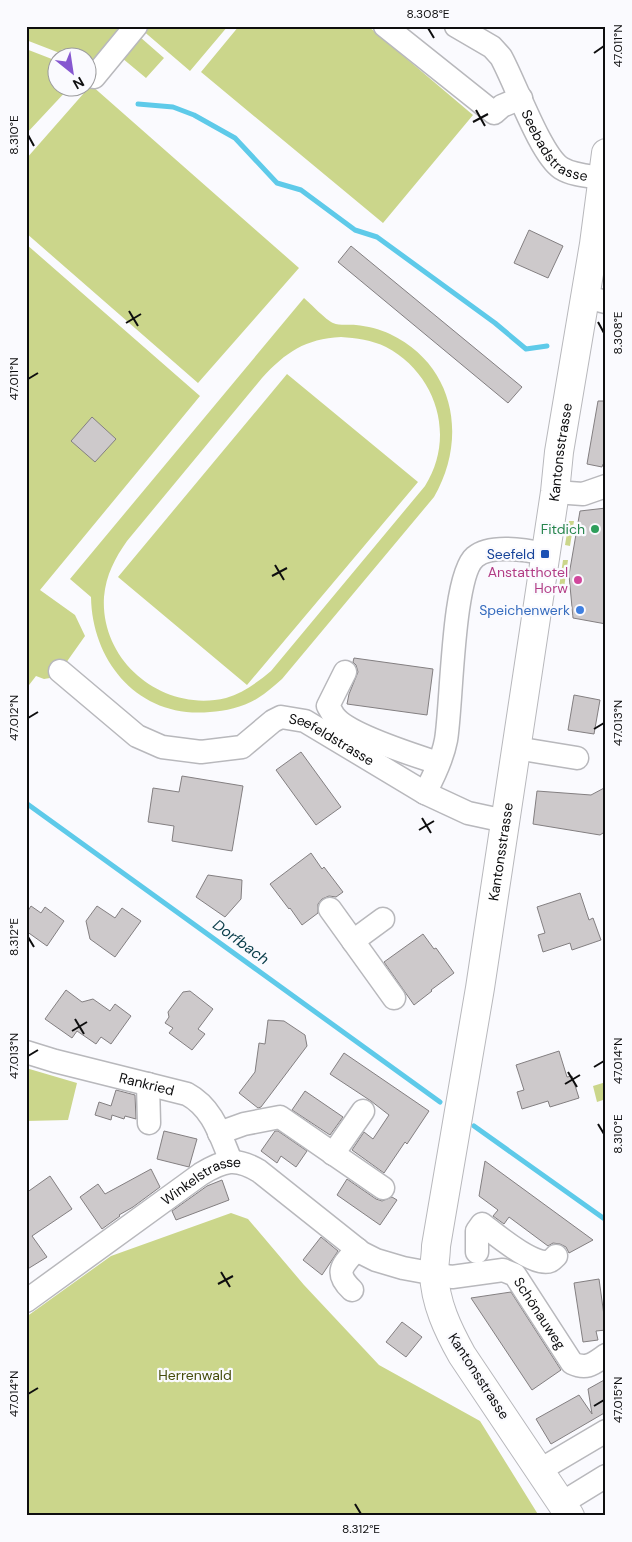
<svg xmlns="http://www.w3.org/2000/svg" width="632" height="1542" font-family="'DM Sans',sans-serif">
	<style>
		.green { fill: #cbd68b; fill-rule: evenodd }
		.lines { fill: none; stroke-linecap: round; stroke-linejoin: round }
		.stream { stroke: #5ecae9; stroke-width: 5 }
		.building { fill: #cdc9cb; stroke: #837f81 }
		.minor-casing { stroke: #b8b8bc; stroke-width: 25 }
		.major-casing { stroke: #b8b8bc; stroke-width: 30 }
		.minor { stroke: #fff; stroke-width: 22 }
		.major { stroke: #fff; stroke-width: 28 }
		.ticks { fill: none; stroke: #0e0e0f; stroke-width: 2 }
		.leisure-dot { fill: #2e9e5b; stroke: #fafafe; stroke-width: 2 }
		.transit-dot { fill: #1a4fb4; stroke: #fafafe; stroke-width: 2 }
		.hotel-dot { fill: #d1479c; stroke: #fafafe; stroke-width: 2 }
		.shop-dot { fill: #3f7fe0; stroke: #fafafe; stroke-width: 2 }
		.labels { text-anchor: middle; stroke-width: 4.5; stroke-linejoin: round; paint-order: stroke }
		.street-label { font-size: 14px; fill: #0e0e0f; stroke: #fafafe }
		.leisure-label { font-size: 14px; fill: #27864d; stroke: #fafafe; text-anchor: end }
		.transit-label { font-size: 14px; fill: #164399; stroke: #fafafe; text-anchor: end }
		.hotel-label { font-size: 14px; fill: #b23c85; stroke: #fafafe; text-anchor: end }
		.shop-label { font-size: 14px; fill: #366cbe; stroke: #fafafe; text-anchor: end }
		.park-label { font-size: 14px; fill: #454c0c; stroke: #fafafe }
		.water-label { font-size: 15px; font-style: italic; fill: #073b48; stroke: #fafafe }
		.neatline { fill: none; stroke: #0e0e0f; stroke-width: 2 }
		.ticks-label { font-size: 12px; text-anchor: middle; fill: #0e0e0f }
	</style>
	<rect width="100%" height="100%" fill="#fafafe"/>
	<path class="green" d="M 26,26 L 127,26 L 92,68 L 88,65 L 88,58 L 70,57 L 26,40 Z
		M 143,26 L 228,26 L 190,71 L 141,29 Z
		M 239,26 L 368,26 L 473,115 L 383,223 L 201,72 Z
		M 140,37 L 164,58 L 146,78 L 122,58 Z
		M 26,49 L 57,61 L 58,88 L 69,88 L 26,134 Z
		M 91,85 L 299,268 L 198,383 L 26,233 L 26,159 Z
		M 26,244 L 200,396 L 40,590 L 75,615 L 85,636 L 56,677 L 44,679 L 36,676 L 26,689 Z
		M 304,298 C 311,304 326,320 333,323 C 340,326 350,324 356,325 C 367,326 380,329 390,334 C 455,365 468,438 434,497 L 282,679 C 274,686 266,693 258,698 C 244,707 226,711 210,712 C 140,719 92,663 91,597 L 70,579 ZM 341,337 C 356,338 372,340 386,347 C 437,374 456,437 425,486 L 271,671 C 258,682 243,693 226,698 C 163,713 100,662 104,597 C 106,575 115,558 127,541 L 262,378 C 286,352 305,339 341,337 Z
		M 287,374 L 418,482 L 247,685 L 118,577 Z
		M 569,521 L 574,521 L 570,546 L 565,545 Z
		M 563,560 L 568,560 L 563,595 L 558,594 Z
		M 26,1068 L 77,1083 L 68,1120 L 26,1121 Z
		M 606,1082 L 606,1099 L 597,1102 L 593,1086 Z
		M 231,1213 L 248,1219 L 304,1285 L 379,1365 L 480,1421 L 539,1516 L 26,1516 L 26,1317 L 111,1256 Z"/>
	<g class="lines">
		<path class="stream" d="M 138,104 L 173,107 L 194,115 L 235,138 L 277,183 L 301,190 L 355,230 L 377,237 L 495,323 L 526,349 L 547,346
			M 26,803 L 440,1102
			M 474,1126 L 606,1220"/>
	</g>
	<path class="building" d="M 529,230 L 563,246 L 548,278 L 514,263 Z
		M 351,246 L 522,387 L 508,403 L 338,262 Z
		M 598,401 L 606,401 L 606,464 L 603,464 L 602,467 L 587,464 Z
		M 92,417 L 116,439 L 95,462 L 71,441 Z
		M 606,508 L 606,624 L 573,618 L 569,575 L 580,511 Z
		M 354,658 L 433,669 L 427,715 L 347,704 L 349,694 L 358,672 L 356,665 L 353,662 Z
		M 574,695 L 600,700 L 594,734 L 568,730 Z
		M 301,752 L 341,807 L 316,825 L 276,770 Z
		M 182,776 L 243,786 L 232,851 L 172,841 L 174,826 L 148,822 L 153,788 L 179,792 Z
		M 606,787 L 606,831 L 600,835 L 533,824 L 537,791 L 591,795 Z
		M 311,853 L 322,869 L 324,867 L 343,892 L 336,897 L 329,896 L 322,899 L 318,904 L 318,913 L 302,925 L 290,908 L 289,909 L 270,884 Z
		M 208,875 L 242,880 L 241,899 L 225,917 L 196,897 Z
		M 580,893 L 589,920 L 593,918 L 601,940 L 572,950 L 570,943 L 543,952 L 538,935 L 545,933 L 537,907 Z
		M 31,906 L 41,913 L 45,907 L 64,921 L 47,946 L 26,931 L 26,914 Z
		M 97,906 L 115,918 L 122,908 L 141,921 L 115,957 L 90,939 L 86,921 Z
		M 423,934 L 434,949 L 436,948 L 454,973 L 431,990 L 432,991 L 414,1005 L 384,962 Z
		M 66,990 L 82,1002 L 93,999 L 110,1011 L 115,1004 L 131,1016 L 111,1044 L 101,1037 L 96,1044 L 77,1031 L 72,1038 L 45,1019 Z
		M 190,991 L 213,1009 L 198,1029 L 205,1034 L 192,1050 L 169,1033 L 173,1028 L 165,1023 L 169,1017 L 168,1012 L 183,992 Z
		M 268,1020 L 284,1021 L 305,1035 L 307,1046 L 261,1107 L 258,1108 L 239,1093 L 255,1072 L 259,1043 L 265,1044 Z
		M 559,1051 L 567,1077 L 572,1076 L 579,1098 L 550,1107 L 548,1101 L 522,1109 L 517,1092 L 524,1090 L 516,1065 Z
		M 344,1053 L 429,1111 L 407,1144 L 405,1142 L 384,1173 L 352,1150 L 364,1132 L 373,1139 L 389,1115 L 371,1101 L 330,1074 Z
		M 116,1090 L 135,1095 L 136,1119 L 125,1116 L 124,1119 L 112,1115 L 111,1120 L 95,1115 L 99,1102 L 111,1106 Z
		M 305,1091 L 343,1117 L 330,1135 L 292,1110 Z
		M 164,1131 L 197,1139 L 189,1167 L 157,1159 Z
		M 275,1131 L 278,1131 L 307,1151 L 296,1167 L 281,1156 L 277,1163 L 261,1151 Z
		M 485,1161 L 593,1240 L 569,1253 L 566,1247 L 560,1244 L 553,1243 L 548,1246 L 509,1217 L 504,1224 L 493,1216 L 498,1210 L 479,1196 Z
		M 151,1169 L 160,1187 L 133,1207 L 119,1215 L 120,1216 L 102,1229 L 80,1197 L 98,1184 L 105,1194 Z
		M 50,1176 L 72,1209 L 32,1236 L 47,1257 L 26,1270 L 26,1193 Z
		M 347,1179 L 376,1199 L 382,1201 L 392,1197 L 397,1200 L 380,1225 L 337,1195 Z
		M 222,1180 L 229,1200 L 176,1220 L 172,1211 L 207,1186 Z
		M 321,1237 L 338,1251 L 322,1275 L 303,1260 Z
		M 599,1279 L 606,1330 L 596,1331 L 598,1340 L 583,1342 L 574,1283 Z
		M 511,1292 L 561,1370 L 532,1390 L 471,1298 Z
		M 402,1322 L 422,1337 L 406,1357 L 386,1342 Z
		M 606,1379 L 606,1412 L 551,1444 L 536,1419 L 579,1395 L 592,1414 L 588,1389 Z"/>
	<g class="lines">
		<defs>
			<g id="minor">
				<path d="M 385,26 L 494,113 L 502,106 L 521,98"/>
				<path id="s1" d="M 456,26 L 492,47 L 501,57 C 515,82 540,154 561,168 C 572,175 588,176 601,178"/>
				<path d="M 94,77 L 136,26"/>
				<path d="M 586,297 L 606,302"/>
				<path d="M 555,492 L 583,494 L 606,486"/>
				<path id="s2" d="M 60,671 L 137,736 L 162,747 L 201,752 L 242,747 L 273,721 L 281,717 L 305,721 L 425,793 L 468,813 L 505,821"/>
				<path d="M 345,672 L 328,706 C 330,709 332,713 334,716 C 348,735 414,755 438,763"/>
				<path d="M 516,748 L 577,758"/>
				<path d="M 425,793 C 433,778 443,756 446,740 C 452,706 452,576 475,557 C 490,544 527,550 545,554"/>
				<path d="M 330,909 L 394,998"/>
				<path d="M 353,941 L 383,919"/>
				<path id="s3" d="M 26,1052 L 55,1061 L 187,1094 C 213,1108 220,1135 231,1161"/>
				<path d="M 148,1084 L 149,1123"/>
				<path d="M 219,1133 L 244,1124 L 280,1117 L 383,1188"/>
				<path d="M 333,1154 L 363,1111"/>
				<path d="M 477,1252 L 477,1231 L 482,1224 C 494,1233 535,1268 550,1261 C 552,1260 555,1257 556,1256"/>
				<path d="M 352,1290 C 333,1272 343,1265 357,1249"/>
				<path id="s4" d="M 26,1301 L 201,1174 C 224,1160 236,1157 259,1171 L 362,1253 L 376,1260 L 403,1268 L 452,1277 L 503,1270 L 515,1275 L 572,1363 C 587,1370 593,1364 606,1355"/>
				<path d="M 540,1470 L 606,1431"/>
				<path d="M 562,1503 L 606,1476"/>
			</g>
			<g id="major">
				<path id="s5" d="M 570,1516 L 462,1355 C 448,1330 435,1303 434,1273 C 434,1264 436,1255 436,1246 L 480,988 L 555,492 L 559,452 L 594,244 L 606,153"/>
			</g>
		</defs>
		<use href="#minor" class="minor-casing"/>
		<use href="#major" class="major-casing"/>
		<use href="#minor" class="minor"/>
		<use href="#major" class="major"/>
	</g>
	<path class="ticks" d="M 428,28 L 434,38M 594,53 L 604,46M 476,110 L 485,126M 473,122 L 488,114M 28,135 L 34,146M 129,311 L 138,326M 598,322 L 604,333M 126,323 L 141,314M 28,379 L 38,373M 275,565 L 284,580M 272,576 L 287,568M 28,718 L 38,712M 594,729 L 604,723M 422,818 L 431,833M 419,830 L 434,821M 28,937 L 34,947M 75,1019 L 84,1034M 72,1031 L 87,1022M 28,1056 L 38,1050M 594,1067 L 604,1061M 568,1072 L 577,1087M 565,1084 L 580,1075M 598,1124 L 604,1134M 221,1272 L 230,1287M 218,1284 L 233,1276M 28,1394 L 38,1388M 594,1406 L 604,1400M 355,1504 L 361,1514"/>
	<circle class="leisure-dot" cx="595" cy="529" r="5"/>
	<rect class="transit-dot" x="540" y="549" width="10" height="10" rx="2.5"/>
	<circle class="hotel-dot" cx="578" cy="580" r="5"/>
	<circle class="shop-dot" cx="580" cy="610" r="5"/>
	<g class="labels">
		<g class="street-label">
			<text dy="5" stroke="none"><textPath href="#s1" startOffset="162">Seebadstrasse</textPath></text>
			<text dy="5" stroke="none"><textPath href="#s5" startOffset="1112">Kantonsstrasse</textPath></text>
			<text dy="5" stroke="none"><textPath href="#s2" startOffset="314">Seefeldstrasse</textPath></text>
			<text dy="5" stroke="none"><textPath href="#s5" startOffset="708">Kantonsstrasse</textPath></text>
			<text dy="5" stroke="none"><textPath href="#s3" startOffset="125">Rankried</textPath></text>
			<text dy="5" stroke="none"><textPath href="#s4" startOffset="214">Winkelstrasse</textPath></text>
			<text dy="5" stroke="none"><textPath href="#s4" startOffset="614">Schönauweg</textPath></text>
			<text transform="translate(479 1376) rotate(57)" y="5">Kantonsstrasse</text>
		</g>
		<g class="leisure-label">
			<text x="585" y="534">Fitdich</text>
		</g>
		<g class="transit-label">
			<text x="535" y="559">Seefeld</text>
		</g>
		<g class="hotel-label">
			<text x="568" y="577">Anstatthotel<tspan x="568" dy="16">Horw</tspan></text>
		</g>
		<g class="shop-label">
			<text x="570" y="615">Speichenwerk</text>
		</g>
		<g class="park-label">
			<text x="195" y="1380">Herrenwald</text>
		</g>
		<g class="water-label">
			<text transform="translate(241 942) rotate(36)" y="5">Dorfbach</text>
		</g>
	</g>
	<rect width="632" height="1542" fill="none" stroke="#fafafe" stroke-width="55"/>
	<g transform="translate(72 72) rotate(150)"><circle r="24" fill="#fafafe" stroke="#9c9c9e"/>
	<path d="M0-4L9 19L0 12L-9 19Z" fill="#8657d0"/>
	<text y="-8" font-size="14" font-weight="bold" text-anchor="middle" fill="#0e0e0f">N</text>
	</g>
	<rect x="28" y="28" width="576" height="1486" class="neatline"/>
	<g class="ticks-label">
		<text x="428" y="18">8.308°E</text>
		<text transform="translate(618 46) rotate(-90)" y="4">47.011°N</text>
		<text transform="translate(14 135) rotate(-90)" y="4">8.310°E</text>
		<text transform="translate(618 333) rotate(-90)" y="4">8.308°E</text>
		<text transform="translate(14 379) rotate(-90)" y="4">47.011°N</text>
		<text transform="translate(14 718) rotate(-90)" y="4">47.012°N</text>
		<text transform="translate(618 723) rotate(-90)" y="4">47.013°N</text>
		<text transform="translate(14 937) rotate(-90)" y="4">8.312°E</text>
		<text transform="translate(14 1056) rotate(-90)" y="4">47.013°N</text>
		<text transform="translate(618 1061) rotate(-90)" y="4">47.014°N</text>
		<text transform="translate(618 1134) rotate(-90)" y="4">8.310°E</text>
		<text transform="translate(14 1394) rotate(-90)" y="4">47.014°N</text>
		<text transform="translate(618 1400) rotate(-90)" y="4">47.015°N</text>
		<text x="361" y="1533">8.312°E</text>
	</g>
</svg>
